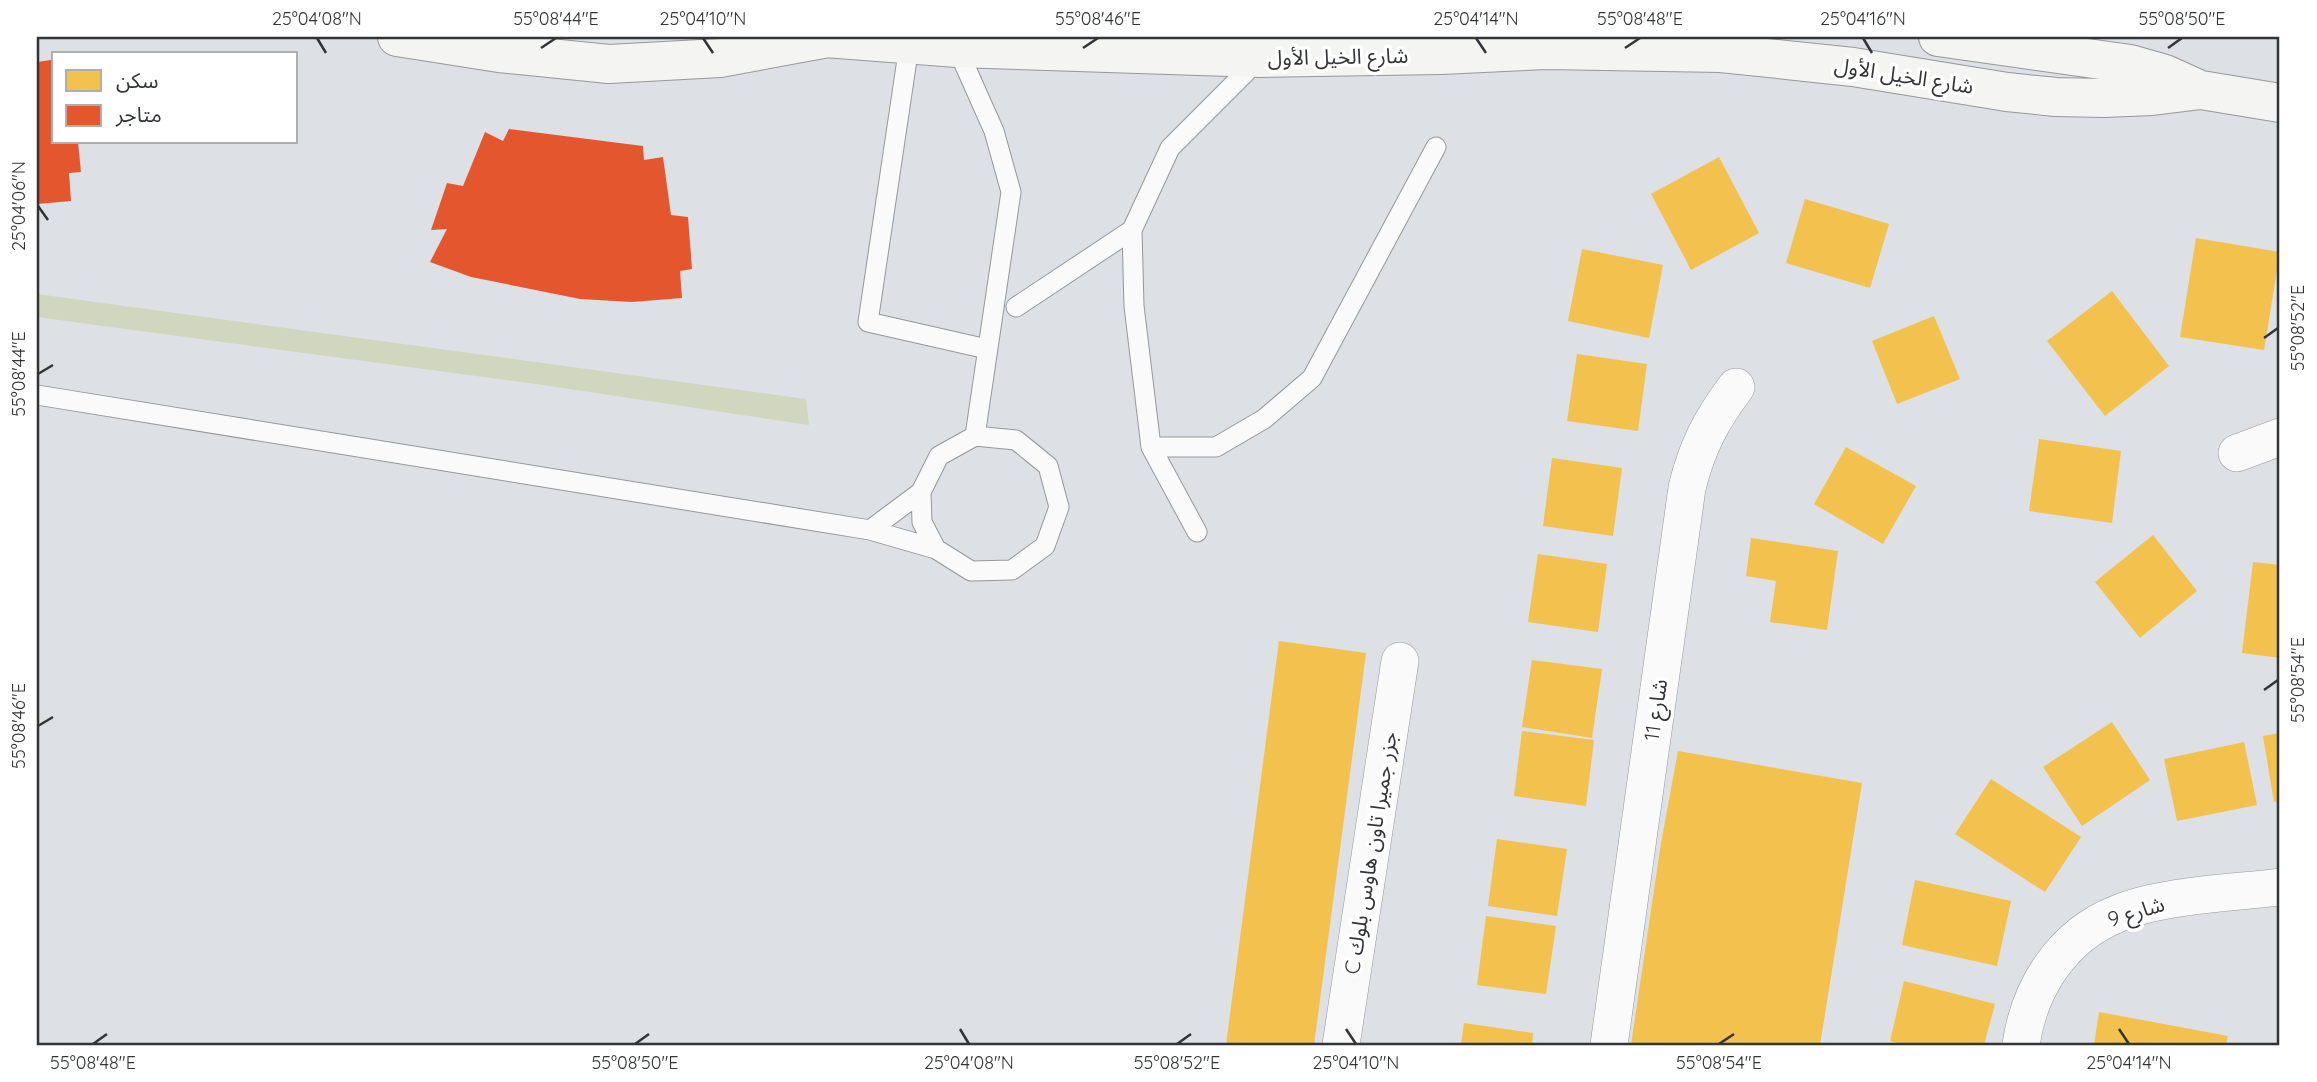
<svg xmlns="http://www.w3.org/2000/svg" width="2317" height="1082" font-family="Quicksand,'Noto Sans Arabic',sans-serif">
	<style>
		.green { fill: #d1d6be }
		.homes { fill: #f2c14e }
		.shops { fill: #e4572e }
		.lines { fill: none; stroke-linecap: round; stroke-linejoin: round }
		.lane-casing { stroke: #95979a; stroke-width: 21 }
		.street-casing { stroke: #95979a; stroke-width: 38 }
		.secondary-casing { stroke: #95979a; stroke-width: 40 }
		.lane { stroke: #fafafb; stroke-width: 19 }
		.street { stroke: #fafafb; stroke-width: 37 }
		.secondary { stroke: #f4f4f2; stroke-width: 38 }
		.ticks { fill: none; stroke: #323437; stroke-width: 2.5 }
		.labels { text-anchor: middle; stroke-width: 7; stroke-linejoin: round; paint-order: stroke }
		.street-label { font-size: 21px; fill: #323437; stroke: #fff }
		.neatline { fill: none; stroke: #323437; stroke-width: 2.5 }
		.ticks-label { font-size: 18px; text-anchor: middle; fill: #323437 }
	</style>
	<rect width="100%" height="100%" fill="#dde0e4"/>
	<path class="green" d="M 37,294 L 806,399 L 809,425 L 543,385 L 37,317 Z"/>
	<path class="homes" d="M 1719,157 L 1759,233 L 1691,270 L 1651,194 Z
		M 1805,199 L 1889,224 L 1870,288 L 1786,263 Z
		M 2196,238 L 2280,252 L 2264,350 L 2180,337 Z
		M 1582,249 L 1663,265 L 1649,338 L 1568,321 Z
		M 2112,291 L 2169,366 L 2105,416 L 2047,341 Z
		M 1934,316 L 1960,379 L 1897,404 L 1872,341 Z
		M 1577,354 L 1647,364 L 1638,431 L 1567,421 Z
		M 2039,439 L 2121,451 L 2112,523 L 2029,511 Z
		M 1846,447 L 1916,486 L 1883,544 L 1814,504 Z
		M 1552,458 L 1622,468 L 1613,536 L 1543,526 Z
		M 2153,535 L 2197,591 L 2140,638 L 2095,582 Z
		M 1751,538 L 1838,551 L 1827,630 L 1770,622 L 1776,581 L 1746,576 Z
		M 1538,554 L 1607,564 L 1598,632 L 1528,622 Z
		M 2253,562 L 2280,565 L 2280,658 L 2242,653 Z
		M 1279,641 L 1366,653 L 1314,1045 L 1226,1045 Z
		M 1532,660 L 1602,669 L 1592,738 L 1522,727 Z
		M 2112,722 L 2150,780 L 2082,826 L 2043,767 Z
		M 1522,731 L 1594,740 L 1586,806 L 1514,796 Z
		M 2280,733 L 2280,801 L 2274,802 L 2263,736 Z
		M 2244,742 L 2257,805 L 2177,821 L 2164,759 Z
		M 1678,751 L 1862,783 L 1820,1045 L 1631,1045 L 1661,843 Z
		M 1991,779 L 2081,837 L 2045,892 L 1955,834 Z
		M 1497,839 L 1567,849 L 1557,916 L 1488,906 Z
		M 1915,880 L 2011,901 L 1997,966 L 1902,945 Z
		M 1486,916 L 1556,926 L 1546,994 L 1477,985 Z
		M 1904,981 L 1995,1004 L 1984,1045 L 1906,1045 L 1890,1041 Z
		M 2099,1012 L 2228,1036 L 2226,1045 L 2094,1045 Z
		M 1464,1023 L 1533,1033 L 1532,1045 L 1461,1045 Z"/>
	<path class="shops" d="M 51,60 L 54,80 L 54,142 L 78,142 L 81,172 L 69,173 L 71,201 L 37,204 L 37,62 Z
		M 509,129 L 643,146 L 644,160 L 663,157 L 671,215 L 688,217 L 692,269 L 680,271 L 682,298 L 632,302 L 580,299 L 471,277 L 430,262 L 447,229 L 431,230 L 447,183 L 463,186 L 485,132 L 503,141 Z"/>
	<g class="lines">
		<defs>
			<path id="lane" d="M 909,46 L 868,322 L 987,349
				M 957,48 L 994,131 L 1011,192 L 975,436
				M 1016,307 L 1132,230
				M 37,395 L 870,530 L 921,492 L 939,456 L 975,436 L 1016,440 L 1048,466 L 1059,507 L 1045,546 L 1012,570 L 971,571 L 936,549 L 922,522 L 921,492
				M 1151,447 L 1216,447 L 1264,419 L 1312,378 L 1436,147
				M 870,530 L 936,549
				M 1197,532 L 1151,447 L 1134,306 L 1132,230 L 1170,148 L 1259,59"/>
			<path id="street" d="M 2237,453 L 2280,437
				M 1341,1045 L 1400,661
				M 1609,1045 L 1687,488 C 1697,447 1711,420 1736,387
				M 2021,1045 C 2029,988 2062,936 2117,914 C 2161,895 2232,893 2280,887"/>
			<path id="secondary" d="M 397,37 L 499,53 L 609,64 L 720,58 L 828,38
				M 812,37 L 957,48 L 1260,58 L 1441,55 L 1545,50 L 1721,53 L 1853,67 L 2007,92 L 2056,97 L 2104,98 L 2152,96 L 2201,90 L 2280,103
				M 1938,37 L 2130,64 L 2165,74 L 2196,88"/>
		</defs>
		<use href="#lane" class="lane-casing"/>
		<use href="#street" class="street-casing"/>
		<use href="#secondary" class="secondary-casing"/>
		<use href="#lane" class="lane"/>
		<use href="#street" class="street"/>
		<use href="#secondary" class="secondary"/>
	</g>
	<path class="ticks" d="M 317,38 L 326,53M 703,38 L 713,53M 1476,38 L 1486,53M 1863,38 L 1872,53M 541,48 L 556,38M 1083,48 L 1098,38M 1625,48 L 1640,38M 2168,48 L 2182,38M 38,206 L 48,220M 2264,338 L 2278,328M 38,374 L 53,365M 2264,690 L 2278,680M 38,726 L 53,717M 960,1029 L 969,1044M 1346,1029 L 1356,1044M 2119,1029 L 2129,1044M 93,1044 L 107,1034M 635,1044 L 649,1034M 1177,1044 L 1191,1034M 1719,1044 L 1734,1034"/>
	<g class="labels">
		<g class="street-label">
			<text transform="translate(1338 57) rotate(-1)" y="7">شارع الخيل الأول</text>
			<text transform="translate(1904 76) rotate(9)" y="7">شارع الخيل الأول</text>
			<text transform="translate(1656 710) rotate(-82)" y="7">شارع 11</text>
			<text transform="translate(1371 853) rotate(-81)" y="7">C جزر جميرا تاون هاوس بلوك</text>
			<text transform="translate(2136 912) rotate(-17)" y="7">شارع 9</text>
		</g>
	</g>
	<rect width="2317" height="1082" fill="none" stroke="#ffffff" stroke-width="77"/>
	<rect x="52" y="52" width="245" height="91" fill="#ffffff" stroke="#adaeaf" stroke-width="2"/>
	<rect x="66" y="70" width="35" height="21" fill="#f2c14e" stroke="#adaeaf" stroke-width="2"/>
	<text x="116" y="88" font-size="21" fill="#323437">سكن</text>
	<rect x="66" y="105" width="35" height="21" fill="#e4572e" stroke="#adaeaf" stroke-width="2"/>
	<text x="116" y="122" font-size="21" fill="#323437">متاجر</text>
	<rect x="38" y="38" width="2240" height="1006" class="neatline"/>
	<g class="ticks-label">
		<text x="317" y="25">25°04'08"N</text>
		<text x="556" y="25">55°08'44"E</text>
		<text x="703" y="25">25°04'10"N</text>
		<text x="1098" y="25">55°08'46"E</text>
		<text x="1476" y="25">25°04'14"N</text>
		<text x="1640" y="25">55°08'48"E</text>
		<text x="1863" y="25">25°04'16"N</text>
		<text x="2182" y="25">55°08'50"E</text>
		<text transform="translate(19 206) rotate(-90)" y="6">25°04'06"N</text>
		<text transform="translate(2298 328) rotate(-90)" y="6">55°08'52"E</text>
		<text transform="translate(19 374) rotate(-90)" y="6">55°08'44"E</text>
		<text transform="translate(2298 680) rotate(-90)" y="6">55°08'54"E</text>
		<text transform="translate(19 726) rotate(-90)" y="6">55°08'46"E</text>
		<text x="93" y="1069">55°08'48"E</text>
		<text x="635" y="1069">55°08'50"E</text>
		<text x="969" y="1069">25°04'08"N</text>
		<text x="1177" y="1069">55°08'52"E</text>
		<text x="1356" y="1069">25°04'10"N</text>
		<text x="1719" y="1069">55°08'54"E</text>
		<text x="2129" y="1069">25°04'14"N</text>
	</g>
</svg>
